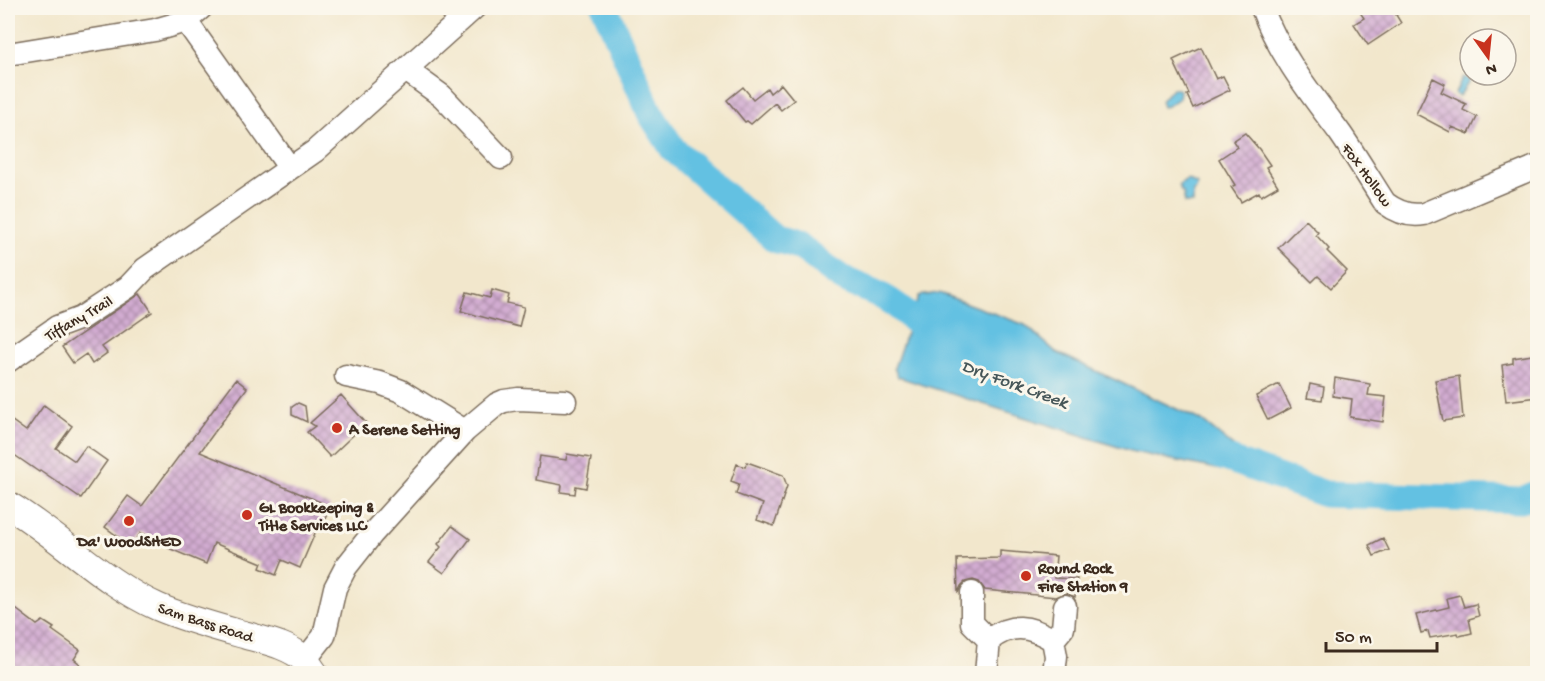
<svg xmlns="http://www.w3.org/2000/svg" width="1545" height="681" font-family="'Gochi Hand',sans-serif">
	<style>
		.water { fill: #64c1e2; stroke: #507680; stroke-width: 1.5 }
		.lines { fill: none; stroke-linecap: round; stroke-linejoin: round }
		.river { stroke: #64c1e2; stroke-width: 27 }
		.building { fill: url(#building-cross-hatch) }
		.minor-casing { stroke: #7b6c5b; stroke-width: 25 }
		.major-casing { stroke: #7b6c5b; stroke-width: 29 }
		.minor { stroke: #fff; stroke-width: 22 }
		.major { stroke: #fff; stroke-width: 27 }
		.poi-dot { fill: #c8321e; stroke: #fbf7ec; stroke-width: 2 }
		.labels { text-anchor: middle; stroke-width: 6; stroke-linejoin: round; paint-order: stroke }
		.street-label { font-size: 16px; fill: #3b2a1e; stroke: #fbf7ec }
		.poi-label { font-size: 16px; font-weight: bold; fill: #3b2a1e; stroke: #fbf7ec; text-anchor: start }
		.water-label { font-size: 18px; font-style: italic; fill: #475759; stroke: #fbf7ec }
	</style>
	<defs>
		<pattern id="building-cross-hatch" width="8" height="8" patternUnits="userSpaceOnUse" patternTransform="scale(1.5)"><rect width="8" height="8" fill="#d2acd1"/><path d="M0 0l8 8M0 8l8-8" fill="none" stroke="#ac8ca9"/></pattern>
	</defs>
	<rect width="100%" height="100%" fill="#fbf7ec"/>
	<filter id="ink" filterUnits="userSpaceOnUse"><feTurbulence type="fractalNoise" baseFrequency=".0167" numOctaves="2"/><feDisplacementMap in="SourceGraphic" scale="12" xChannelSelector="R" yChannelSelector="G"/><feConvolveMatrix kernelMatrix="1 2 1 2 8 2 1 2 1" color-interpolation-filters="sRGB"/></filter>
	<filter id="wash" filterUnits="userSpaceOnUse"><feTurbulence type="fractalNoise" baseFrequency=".008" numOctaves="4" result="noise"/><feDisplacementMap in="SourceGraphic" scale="24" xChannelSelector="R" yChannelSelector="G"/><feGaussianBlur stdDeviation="1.35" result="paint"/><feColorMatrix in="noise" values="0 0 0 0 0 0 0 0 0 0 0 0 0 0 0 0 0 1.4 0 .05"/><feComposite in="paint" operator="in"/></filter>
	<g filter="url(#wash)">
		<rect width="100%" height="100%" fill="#f2e7cc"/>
		<path class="water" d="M 1463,77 L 1470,80 L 1459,97 L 1455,94 Z
			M 1172,88 L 1180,90 L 1179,98 L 1168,106 L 1163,107 L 1161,101 Z
			M 1187,179 L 1197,184 L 1196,190 L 1193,191 L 1193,203 L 1185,203 L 1183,192 L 1181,191 L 1179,184 Z
			M 939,293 L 1025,325 L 1056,352 L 1202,421 L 1234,447 L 1241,474 L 1134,452 L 898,377 L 894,368 L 919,296 Z"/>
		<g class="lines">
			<path class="river" d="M 605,8 L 650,113 L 673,149 L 776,240 C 805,243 817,262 840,277 C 853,285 869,289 883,297 C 903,308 920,325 936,342
				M 1203,450 L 1325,494 L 1522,500 L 1538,493"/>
		</g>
		<g id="blocks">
			<path class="building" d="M 1357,8 L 1407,8 L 1396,15 L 1401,23 L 1368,45 L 1354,24 L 1364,18 Z
				M 1201,47 L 1216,79 L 1223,76 L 1230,90 L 1193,108 L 1187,95 L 1189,94 L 1173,60 Z
				M 1433,78 L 1445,84 L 1441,92 L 1466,104 L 1463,110 L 1477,117 L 1469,134 L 1452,127 L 1450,132 L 1416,114 Z
				M 781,84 L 794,100 L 781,110 L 775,103 L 751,124 L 747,121 L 745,122 L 727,100 L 743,87 L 753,99 L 767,88 L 770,93 Z
				M 1245,133 L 1259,149 L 1270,165 L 1266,167 L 1278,186 L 1261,196 L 1259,192 L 1241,202 L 1231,187 L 1235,185 L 1219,159 L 1237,147 L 1233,141 Z
				M 1306,220 L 1318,232 L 1316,235 L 1329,249 L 1327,251 L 1347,271 L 1331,288 L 1318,276 L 1312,282 L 1278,248 Z
				M 492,290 L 509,295 L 507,303 L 524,307 L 519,327 L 461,311 L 467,292 L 490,298 Z
				M 140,294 L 152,312 L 102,347 L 107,353 L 92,364 L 86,354 L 73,363 L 62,347 Z
				M 1532,355 L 1533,361 L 1538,360 L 1538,397 L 1506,401 L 1502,365 L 1513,363 L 1513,358 Z
				M 1459,376 L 1463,418 L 1443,421 L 1435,380 Z
				M 1335,378 L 1370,384 L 1368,395 L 1386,397 L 1383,422 L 1350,417 L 1352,399 L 1333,396 Z
				M 236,379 L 247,388 L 200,452 L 330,506 L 322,525 L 319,524 L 300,568 L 282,560 L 276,575 L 260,568 L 262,563 L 214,543 L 206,564 L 168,548 L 170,545 L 141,533 L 131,546 L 105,527 L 128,496 L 142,506 Z
				M 1279,384 L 1291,408 L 1268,420 L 1256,396 Z
				M 1310,384 L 1324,387 L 1322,400 L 1307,398 Z
				M 341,395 L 366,423 L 330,457 L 307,432 L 315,426 L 310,423 Z
				M 298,403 L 305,406 L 307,422 L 292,415 L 292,407 Z
				M 44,405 L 72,426 L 56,448 L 75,461 L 86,446 L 107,461 L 81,498 L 40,470 L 39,472 L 10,452 L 12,450 L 8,447 L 8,418 L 26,431 Z
				M 567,454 L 591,458 L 586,488 L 576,486 L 575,494 L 561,492 L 562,485 L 536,480 L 540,456 L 566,460 Z
				M 747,462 L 783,475 L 787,486 L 774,526 L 757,520 L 763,504 L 736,494 L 739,484 L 731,481 L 737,464 L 745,467 Z
				M 452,526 L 470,539 L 444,573 L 429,562 L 441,547 L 438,544 Z
				M 1383,538 L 1389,550 L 1374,556 L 1369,545 Z
				M 1000,551 L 1056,556 L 1054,578 L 1077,579 L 1075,597 L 1066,593 L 1056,597 L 985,590 L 979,582 L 973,580 L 965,582 L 961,586 L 958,593 L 957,559 L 1000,558 Z
				M 1460,595 L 1464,607 L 1476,604 L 1479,616 L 1469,619 L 1472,633 L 1459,636 L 1458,633 L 1430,638 L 1428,631 L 1421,633 L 1416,615 L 1449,607 L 1447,598 Z
				M 8,603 L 37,625 L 43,621 L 54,628 L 52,630 L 80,650 L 74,659 L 80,664 L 73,674 L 21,674 L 8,664 Z"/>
		</g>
	</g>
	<g filter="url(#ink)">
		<use href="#blocks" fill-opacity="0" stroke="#7b6c5b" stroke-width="1.5"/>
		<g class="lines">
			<defs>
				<path id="minor" d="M 1262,8 C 1279,54 1311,94 1340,133 C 1356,156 1370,180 1385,203 C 1397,212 1409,217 1424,214 L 1538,166
					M 186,21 L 289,167
					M 8,54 L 155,30 L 186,21 L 201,8
					M 406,70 L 442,96 L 501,158
					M 8,361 L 57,327 L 81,318 L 128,287 L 145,269 L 315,151 L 474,8
					M 346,376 L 380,383 L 401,391 L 465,431
					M 972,593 L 972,623 L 989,640
					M 1053,640 L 1063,628 L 1065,606
					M 305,660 L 324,636 L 335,588 L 346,567 L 372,534 L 465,431 L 497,404 L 504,401 L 518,399 L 565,401
					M 986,674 L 989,640 C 1011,623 1029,625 1053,640 L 1056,656 L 1054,674"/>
				<path id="major" d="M 8,505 C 60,536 102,582 158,607 C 186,619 216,627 245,635 C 265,641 288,645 304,659 C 308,663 311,669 315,674"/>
			</defs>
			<use href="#minor" class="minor-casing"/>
			<use href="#major" class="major-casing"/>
			<use href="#minor" class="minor"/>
			<use href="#major" class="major"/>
		</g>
	</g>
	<g class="poi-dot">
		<circle cx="337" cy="428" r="6"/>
		<circle cx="247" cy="515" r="6"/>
		<circle cx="129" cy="521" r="6"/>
		<circle cx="1026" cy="576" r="6"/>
	</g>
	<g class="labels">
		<g class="street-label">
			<text transform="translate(1368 174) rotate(54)" y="6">Fox Hollow</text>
			<text transform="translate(78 317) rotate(-30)" y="6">Tiffany Trail</text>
			<text transform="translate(206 621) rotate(18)" y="6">Sam Bass Road</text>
		</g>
		<g class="poi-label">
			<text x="349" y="434">A Serene Setting</text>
			<text x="259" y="512">GL Bookkeeping &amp;<tspan x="259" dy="18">Title Services LLC</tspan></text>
			<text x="129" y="546" text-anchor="middle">Da' WoodSHED</text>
			<text x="1038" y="573">Round Rock<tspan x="1038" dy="18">Fire Station 9</tspan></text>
		</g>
		<g class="water-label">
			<text transform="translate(1015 383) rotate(20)" y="6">Dry Fork Creek</text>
		</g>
	</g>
	<rect width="1545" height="681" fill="none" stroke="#fbf7ec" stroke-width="30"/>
	<g transform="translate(1488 57) rotate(165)"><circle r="28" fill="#fbf7ec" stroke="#aea59a" stroke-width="1.5"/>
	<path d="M0-4.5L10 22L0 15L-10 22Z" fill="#c8321e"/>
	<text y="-9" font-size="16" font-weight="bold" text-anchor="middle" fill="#3b2a1e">N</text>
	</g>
	<path d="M1326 642v9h111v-9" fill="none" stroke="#3b2a1e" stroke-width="3"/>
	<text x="1335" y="642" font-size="18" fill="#3b2a1e" stroke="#fbf7ec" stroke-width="4.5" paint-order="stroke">50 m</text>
</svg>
